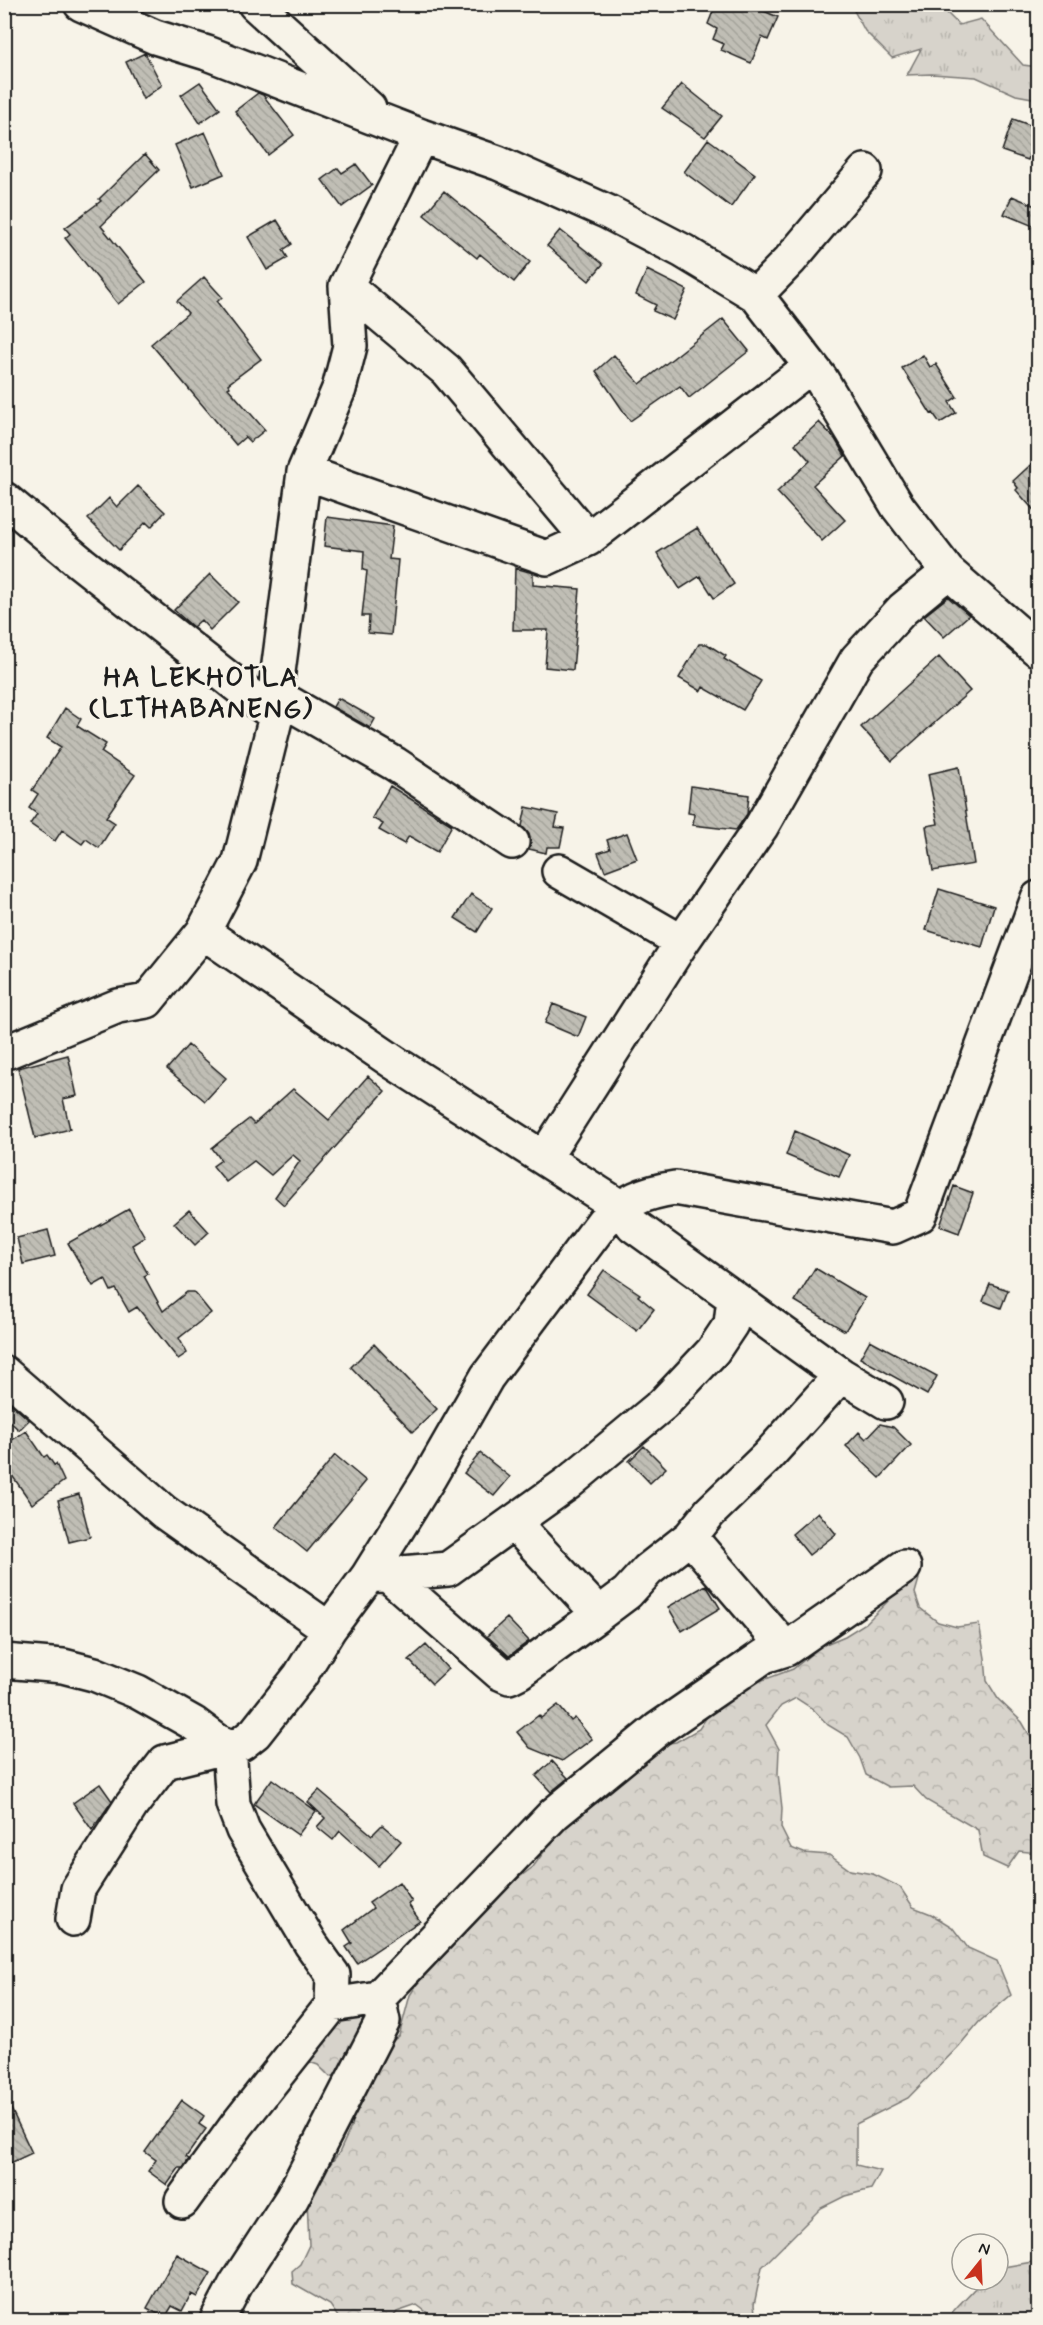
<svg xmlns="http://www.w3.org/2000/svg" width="1043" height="2325" font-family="Mynerve,sans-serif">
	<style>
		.grass { fill: url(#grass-tufts); stroke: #7a7874; stroke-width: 1.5 }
		.forest { fill: url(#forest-crowns); stroke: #7a7874; stroke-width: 1.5 }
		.building { fill: url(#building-back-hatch); stroke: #1c1c1c; stroke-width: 1.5 }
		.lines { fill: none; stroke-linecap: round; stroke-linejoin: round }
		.minor-casing { stroke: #1c1c1c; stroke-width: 38 }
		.minor { stroke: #f7f3e8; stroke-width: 33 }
		.labels { text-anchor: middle; stroke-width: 6; stroke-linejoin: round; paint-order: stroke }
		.district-label { font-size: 27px; font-weight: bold; letter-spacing: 1.5px; fill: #1c1c1c; stroke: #f7f3e8 }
	</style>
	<defs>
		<pattern id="grass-tufts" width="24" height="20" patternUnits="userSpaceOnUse" patternTransform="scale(1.5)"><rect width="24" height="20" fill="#d7d3cb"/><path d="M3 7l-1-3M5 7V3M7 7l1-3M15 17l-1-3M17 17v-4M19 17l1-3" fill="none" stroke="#b8b5ae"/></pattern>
		<pattern id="forest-crowns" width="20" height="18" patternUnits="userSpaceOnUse" patternTransform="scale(1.5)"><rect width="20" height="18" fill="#d7d3cb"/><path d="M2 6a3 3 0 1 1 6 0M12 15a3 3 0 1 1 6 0" fill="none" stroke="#b8b5ae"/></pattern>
		<pattern id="building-back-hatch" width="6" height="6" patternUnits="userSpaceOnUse" patternTransform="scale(1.5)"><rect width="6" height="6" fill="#c0beb5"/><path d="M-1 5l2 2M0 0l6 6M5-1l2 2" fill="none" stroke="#a4a39b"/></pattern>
	</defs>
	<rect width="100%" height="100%" fill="#f7f3e8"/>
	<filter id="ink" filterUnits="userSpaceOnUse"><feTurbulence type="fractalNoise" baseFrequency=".0167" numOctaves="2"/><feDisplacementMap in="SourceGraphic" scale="12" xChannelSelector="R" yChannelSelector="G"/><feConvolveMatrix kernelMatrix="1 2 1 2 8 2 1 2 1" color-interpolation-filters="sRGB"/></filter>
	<g filter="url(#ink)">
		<path class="grass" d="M 851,5 L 939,5 L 959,25 L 981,19 L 1023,65 L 1038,67 L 1038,99 L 1016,95 L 976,77 L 932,74 L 907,75 L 921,49 L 892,58 L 865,31 Z
			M 1038,2261 L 1038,2320 L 946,2320 C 957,2305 970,2295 982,2280 L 998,2280 L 998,2268 Z"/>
		<path class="forest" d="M 905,1578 L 919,1579 L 915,1593 L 920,1608 L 938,1622 L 957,1627 L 979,1624 L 985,1658 L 987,1681 L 998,1699 L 1022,1722 L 1032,1739 L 1038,1760 L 1038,1853 L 1019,1851 L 1007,1868 L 983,1857 L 978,1830 L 926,1800 L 913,1786 L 888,1787 L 866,1775 L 860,1758 L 848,1737 L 828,1725 L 813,1709 L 796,1698 L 781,1706 L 766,1725 L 779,1749 L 778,1773 L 782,1808 L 781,1828 L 791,1848 L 804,1853 L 829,1855 L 850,1870 L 873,1874 L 900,1887 L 913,1907 L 931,1914 L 952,1927 L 968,1948 L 997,1961 L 1011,1995 L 979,2022 L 959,2046 L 908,2098 L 856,2124 L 856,2165 L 881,2171 L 871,2189 L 845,2196 L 821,2208 L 762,2267 L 754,2305 L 756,2320 L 437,2320 L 417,2305 L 397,2312 L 391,2320 L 340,2320 L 330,2305 L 293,2284 L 292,2271 L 300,2264 L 309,2245 L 307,2198 L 322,2174 L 339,2153 L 351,2127 L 354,2100 L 378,2052 L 399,2036 L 410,1995 L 426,1971 L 505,1888 L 533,1867 L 565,1823 L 655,1745 L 676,1742 L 699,1729 L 712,1709 L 733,1691 L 793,1669 L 821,1646 L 845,1636 L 866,1623 L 888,1601 Z
			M 356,2015 L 368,2024 L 344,2072 L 330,2077 L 318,2065 L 301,2059 L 321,2024 Z"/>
		<path class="building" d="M 716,4 L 747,4 L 778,17 L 768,40 L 762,37 L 751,63 L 721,50 L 724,44 L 713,39 L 717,29 L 708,24 Z
			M 145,53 L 162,85 L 143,99 L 126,62 Z
			M 200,82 L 220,109 L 200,123 L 181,95 Z
			M 682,84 L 722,116 L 705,137 L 662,108 Z
			M 258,93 L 263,95 L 294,135 L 268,155 L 235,111 Z
			M 1013,119 L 1038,128 L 1028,160 L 1002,151 Z
			M 205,132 L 224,174 L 193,187 L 175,145 Z
			M 708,139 L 755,174 L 731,207 L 684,172 Z
			M 145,154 L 159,170 L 101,226 L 146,282 L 118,304 L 65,238 L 70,234 L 65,228 L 101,201 L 99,199 Z
			M 356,164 L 372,185 L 342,207 L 322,180 L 338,168 L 342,173 Z
			M 444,191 L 530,262 L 514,282 L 480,254 L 477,258 L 424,215 Z
			M 1012,196 L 1038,207 L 1038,228 L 1004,214 Z
			M 277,220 L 292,244 L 283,250 L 288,258 L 267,270 L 248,237 Z
			M 560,230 L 603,264 L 589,281 L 547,246 Z
			M 647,270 L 687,290 L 673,320 L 653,311 L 656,305 L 636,295 Z
			M 204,277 L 222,297 L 217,302 L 261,359 L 228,384 L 230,387 L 228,388 L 265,430 L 250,442 L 245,437 L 236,445 L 151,344 L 188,313 L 177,301 Z
			M 723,319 L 749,351 L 689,398 L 680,386 L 630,421 L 596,371 L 614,355 L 640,384 Z
			M 923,355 L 930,367 L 936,364 L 957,397 L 949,402 L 956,413 L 940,423 L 933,413 L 931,414 L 902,368 Z
			M 819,422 L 835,439 L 845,456 L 813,485 L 845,520 L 822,541 L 777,492 L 810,461 L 795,444 Z
			M 1038,458 L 1038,515 L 1016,490 L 1018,488 L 1013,481 Z
			M 138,486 L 165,512 L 151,527 L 146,522 L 119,550 L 88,519 L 109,498 L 117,507 Z
			M 327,517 L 393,526 L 389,559 L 398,560 L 391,635 L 368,633 L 369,616 L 362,616 L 367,571 L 363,570 L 364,551 L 324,546 Z
			M 697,528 L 734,584 L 714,598 L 700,576 L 680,589 L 657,553 Z
			M 515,568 L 533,573 L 533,585 L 580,589 L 573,670 L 545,667 L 548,630 L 513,630 Z
			M 210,574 L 238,602 L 210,630 L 201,620 L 193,627 L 174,610 Z
			M 948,597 L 969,615 L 944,637 L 924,616 Z
			M 699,644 L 707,644 L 726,656 L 724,659 L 761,681 L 743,710 L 703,687 L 701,691 L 679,678 Z
			M 939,657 L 970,691 L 892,761 L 861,727 Z
			M 338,698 L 375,719 L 370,728 L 333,707 Z
			M 65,708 L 81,719 L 77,726 L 106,744 L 101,752 L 135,775 L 106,817 L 115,823 L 99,848 L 86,839 L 82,844 L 62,830 L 55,841 L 30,824 L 37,814 L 29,808 L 38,794 L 32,790 L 61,747 L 47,738 Z
			M 959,767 L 974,864 L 933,871 L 926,826 L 938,824 L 928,774 Z
			M 390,786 L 452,825 L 437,852 L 409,836 L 404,844 L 379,830 L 383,824 L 372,818 Z
			M 691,786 L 749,795 L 747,814 L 736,830 L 693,825 L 694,814 L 688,813 Z
			M 526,807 L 558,814 L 555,827 L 564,828 L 560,847 L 547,847 L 546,853 L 529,849 L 531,843 L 529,834 L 522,826 Z
			M 627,833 L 637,859 L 605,871 L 598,853 L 610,849 L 607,840 Z
			M 939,889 L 994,906 L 982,947 L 926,930 Z
			M 471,894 L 492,908 L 477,932 L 455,918 Z
			M 553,1004 L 586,1017 L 578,1037 L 545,1023 Z
			M 188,1045 L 226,1078 L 205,1101 L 167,1069 Z
			M 68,1055 L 77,1096 L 63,1099 L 70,1129 L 35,1138 L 18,1068 Z
			M 368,1076 L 385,1091 L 284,1205 L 275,1197 L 300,1161 L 293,1155 L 271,1175 L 254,1161 L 226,1182 L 213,1166 L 221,1160 L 212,1148 L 249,1119 L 254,1124 L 293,1089 L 329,1120 Z
			M 795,1131 L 849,1155 L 839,1177 L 786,1155 Z
			M 954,1186 L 973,1193 L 959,1233 L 940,1226 Z
			M 129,1209 L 145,1237 L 132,1245 L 148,1274 L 144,1276 L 163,1311 L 187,1292 L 194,1292 L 211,1313 L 179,1338 L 187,1353 L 178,1359 L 137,1307 L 129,1312 L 116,1289 L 111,1291 L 105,1279 L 93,1286 L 68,1243 Z
			M 189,1210 L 209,1232 L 195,1245 L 174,1223 Z
			M 48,1230 L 55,1256 L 23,1264 L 17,1238 Z
			M 815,1268 L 865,1298 L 845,1331 L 795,1301 Z
			M 604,1270 L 640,1294 L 638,1296 L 654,1309 L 637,1331 L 587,1294 Z
			M 990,1284 L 1008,1290 L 1001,1308 L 983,1301 Z
			M 870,1340 L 937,1376 L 927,1395 L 860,1358 Z
			M 374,1344 L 437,1409 L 413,1432 L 351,1367 Z
			M 10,1403 L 29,1420 L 19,1430 L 4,1416 L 4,1408 Z
			M 880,1424 L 893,1427 L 911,1445 L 880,1478 L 846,1446 L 859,1432 L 866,1439 Z
			M 26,1431 L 44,1457 L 47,1455 L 54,1465 L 56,1464 L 64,1481 L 32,1504 L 4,1464 L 4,1445 Z
			M 644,1446 L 666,1468 L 650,1483 L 629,1461 Z
			M 480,1453 L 510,1477 L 494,1496 L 464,1473 Z
			M 335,1455 L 366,1481 L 307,1552 L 276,1527 Z
			M 79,1494 L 90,1537 L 69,1542 L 58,1500 Z
			M 818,1512 L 836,1534 L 809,1555 L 792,1534 Z
			M 706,1585 L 720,1608 L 682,1631 L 668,1607 Z
			M 507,1618 L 529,1641 L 509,1656 L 487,1636 Z
			M 426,1645 L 448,1669 L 432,1684 L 409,1660 Z
			M 558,1705 L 571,1721 L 575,1718 L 592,1739 L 562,1761 L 530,1748 L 517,1732 L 539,1715 L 541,1718 Z
			M 552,1761 L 568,1778 L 551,1792 L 536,1776 Z
			M 272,1779 L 316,1811 L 298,1835 L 254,1804 Z
			M 100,1784 L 112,1801 L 92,1830 L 73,1803 Z
			M 319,1790 L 372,1835 L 382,1825 L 401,1841 L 379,1866 L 340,1831 L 333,1840 L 317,1827 L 325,1818 L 308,1802 Z
			M 399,1882 L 412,1902 L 408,1904 L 420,1921 L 357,1963 L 346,1947 L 352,1943 L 344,1930 L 373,1908 L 369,1903 Z
			M 4,2094 L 32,2153 L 4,2166 Z
			M 182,2100 L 204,2116 L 199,2124 L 206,2129 L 186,2157 L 189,2159 L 183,2168 L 179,2168 L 167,2185 L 148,2171 L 156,2160 L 145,2152 Z
			M 177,2254 L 211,2273 L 197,2297 L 191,2294 L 182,2311 L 172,2306 L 165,2318 L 147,2308 Z"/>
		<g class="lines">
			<defs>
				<path id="minor" d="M 81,4 L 155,37 L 207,53 L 421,136 L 498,163 L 608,212 L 683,251 L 756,295 L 821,379 L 898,507 L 948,572 L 1038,650
					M 255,4 L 369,108
					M 421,136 L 346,286 L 446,370 L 588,539
					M 756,295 L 790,260 L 865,171
					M 304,472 L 547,558 L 588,539 L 811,366
					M 4,499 L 80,562 L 276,716 L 275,695 L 304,472 L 339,389 L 350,346 L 346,286
					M 275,695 L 395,764 L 512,842
					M 276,716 L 240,861 L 203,932 L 395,1063 L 620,1207 L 633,1225 L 841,1375 L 886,1402
					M 559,871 L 682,942
					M 4,1053 L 118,1006 L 147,1001 L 203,932
					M 544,1158 L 682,942 L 761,827 L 857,659 L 903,609 L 948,572
					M 4,1373 L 164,1512 L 329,1629
					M 514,1523 L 599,1614 L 627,1593 L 648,1570 L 690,1537
					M 387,1574 L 500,1673 L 509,1677 L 519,1672 L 599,1614
					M 368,1576 L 448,1569 L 568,1483 L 663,1404 L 713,1351 L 731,1324 L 734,1298
					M 786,1649 L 690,1537 L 710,1512 L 766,1458 L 841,1375
					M 4,1661 L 63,1666 L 94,1674 L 138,1692 L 193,1723 L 217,1741 L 229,1746 L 241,1744 L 255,1733 L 300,1676 L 329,1629 L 368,1576 L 429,1478 L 487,1377 L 603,1222 C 628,1200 642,1193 675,1188 L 893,1227 L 920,1215 L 1038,898
					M 73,1919 L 78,1889 L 131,1806 L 165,1762 L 229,1746 L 233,1804 L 243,1830 L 311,1944 L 333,1975 L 332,2005 L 237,2125 L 182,2201
					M 332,2005 L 378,1998 L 554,1814 L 658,1729 L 764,1656 L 786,1649 L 904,1567
					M 217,2320 L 236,2284 L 292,2198 L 383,2021 L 378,1998"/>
			</defs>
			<use href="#minor" class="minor-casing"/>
			<use href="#minor" class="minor"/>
		</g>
	</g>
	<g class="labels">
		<g class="district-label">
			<text x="201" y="686">HA LEKHOTLA<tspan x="201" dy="31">(LITHABANENG)</tspan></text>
		</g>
	</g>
	<rect width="1043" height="2325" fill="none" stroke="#f7f3e8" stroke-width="24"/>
	<rect x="12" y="12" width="1019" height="2301" fill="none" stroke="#1c1c1c" stroke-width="2" filter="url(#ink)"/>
	<g transform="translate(980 2262) rotate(18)"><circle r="28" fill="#f7f3e8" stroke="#9f9d96" stroke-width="1.5"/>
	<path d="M0-4.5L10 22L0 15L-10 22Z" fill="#c8321e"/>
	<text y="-9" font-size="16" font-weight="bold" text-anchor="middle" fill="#1c1c1c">N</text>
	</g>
</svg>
